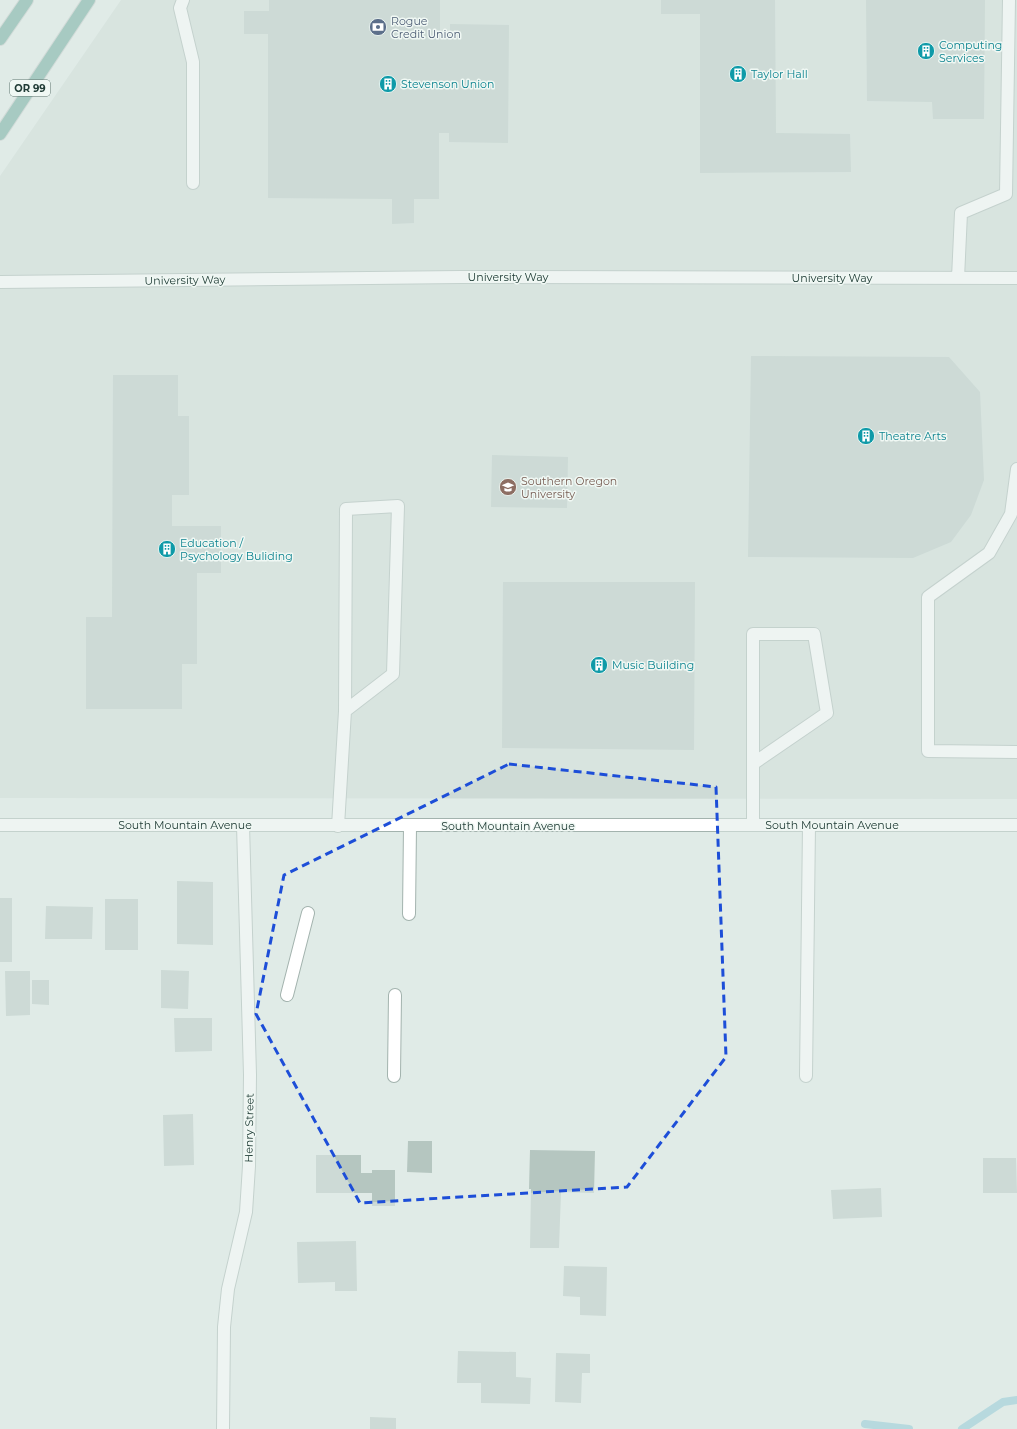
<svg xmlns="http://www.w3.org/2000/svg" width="1017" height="1429" font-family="Montserrat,sans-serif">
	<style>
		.built { fill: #cedbd6 }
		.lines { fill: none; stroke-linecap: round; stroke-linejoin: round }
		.stream { stroke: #85c4d3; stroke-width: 8 }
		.building { fill: #b5c6c0 }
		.minor-casing { stroke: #a3b3ae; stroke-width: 14 }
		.major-casing { stroke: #c1c8c7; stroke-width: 14 }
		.minor { stroke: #fff; stroke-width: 12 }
		.major { stroke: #63a394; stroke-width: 12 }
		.marked { fill: none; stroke: #1d4ed8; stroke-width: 3; stroke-dasharray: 8 5; stroke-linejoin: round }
		.labels { text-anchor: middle; stroke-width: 3; stroke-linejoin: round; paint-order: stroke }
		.shield { fill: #f0f8f4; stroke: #5e746f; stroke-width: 1 }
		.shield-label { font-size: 10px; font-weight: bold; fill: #203c36 }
		.service-label { font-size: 11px; fill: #4e5e75; stroke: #f0f8f4; text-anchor: start }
		.culture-label { font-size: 11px; fill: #0d838f; stroke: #f0f8f4; text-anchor: start }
		.street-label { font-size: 11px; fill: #203c36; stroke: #f0f8f4 }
		.education-label { font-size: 11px; fill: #785e54; stroke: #f0f8f4; text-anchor: start }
	</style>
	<rect width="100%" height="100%" fill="#e0ebe7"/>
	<path class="built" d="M 121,0 L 1017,0 L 1017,799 L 0,798 L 0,176 Z"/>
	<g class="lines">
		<path class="stream" d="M 865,1424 L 909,1429
			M 962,1429 L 1003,1402 L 1017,1400"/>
	</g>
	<path class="building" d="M 269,0 L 440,0 L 440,34 L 450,35 L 450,24 L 509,25 L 508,143 L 449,142 L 449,133 L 439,133 L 439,199 L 414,199 L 414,223 L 392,224 L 392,199 L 268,198 L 268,34 L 244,34 L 244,11 L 269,11 Z
		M 661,0 L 775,0 L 776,133 L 850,134 L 851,172 L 700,173 L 700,14 L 661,14 Z
		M 866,0 L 985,0 L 984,119 L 933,119 L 932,102 L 867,101 Z
		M 751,356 L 949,357 L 980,392 L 984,480 L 971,515 L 951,542 L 913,558 L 748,557 Z
		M 113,375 L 178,375 L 178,416 L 189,416 L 189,495 L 172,495 L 172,526 L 221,526 L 221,573 L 197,573 L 197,664 L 182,664 L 182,709 L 86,709 L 86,617 L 112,617 Z
		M 492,455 L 568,457 L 567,508 L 491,507 Z
		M 503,582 L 695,582 L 694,750 L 502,748 Z
		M 177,881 L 213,882 L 213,945 L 177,944 Z
		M 0,898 L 12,898 L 12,962 L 0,962 Z
		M 105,899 L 138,899 L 138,950 L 105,950 Z
		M 46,906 L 93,907 L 92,939 L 45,939 Z
		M 161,970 L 189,971 L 188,1009 L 161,1008 Z
		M 5,971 L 30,971 L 30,1015 L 6,1016 Z
		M 32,980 L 49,980 L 49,1005 L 32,1004 Z
		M 174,1018 L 212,1018 L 212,1051 L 175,1052 Z
		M 193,1114 L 194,1165 L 164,1166 L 163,1115 Z
		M 408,1141 L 432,1141 L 432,1173 L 407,1172 Z
		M 530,1150 L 595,1151 L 594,1193 L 561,1192 L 559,1248 L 530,1248 L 531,1189 L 529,1189 Z
		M 316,1155 L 361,1155 L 361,1173 L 372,1173 L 372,1170 L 395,1170 L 395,1206 L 372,1206 L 372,1193 L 316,1193 Z
		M 983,1158 L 1016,1158 L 1017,1193 L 983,1193 Z
		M 881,1188 L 882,1217 L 833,1219 L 831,1190 Z
		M 356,1241 L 357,1291 L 335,1291 L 335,1282 L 298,1283 L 297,1242 Z
		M 564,1266 L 607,1267 L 606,1316 L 580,1315 L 580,1297 L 563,1296 Z
		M 458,1351 L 516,1352 L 516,1377 L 531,1378 L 530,1404 L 481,1403 L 481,1383 L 457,1383 Z
		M 556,1353 L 590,1354 L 590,1373 L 582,1373 L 581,1403 L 555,1402 Z
		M 370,1417 L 396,1418 L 396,1429 L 370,1429 Z"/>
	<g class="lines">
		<defs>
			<path id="minor" d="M 183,0 L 180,8 L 193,62 L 193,183
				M 958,278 L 961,213 L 1006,194 L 1009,0
				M 0,282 L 461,277 L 1017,278
				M 1017,469 L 1011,514 L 989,553 L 928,597 L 928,751 L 1017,752
				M 0,825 L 1017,825
				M 753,825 L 753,634 L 814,634 L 827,713 L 754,763
				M 338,826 L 345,711 L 346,509 L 398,506 L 393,674 L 345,711
				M 409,914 L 410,826
				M 287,995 L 308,913
				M 394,1076 L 395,995
				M 806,1076 L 809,825
				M 223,1429 L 224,1327 L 228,1289 L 246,1212 L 249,1166 L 250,1075 L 243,825"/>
			<path id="major" d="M 0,39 L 27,0
				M 0,134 L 89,0"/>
		</defs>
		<use href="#minor" class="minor-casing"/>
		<use href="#major" class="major-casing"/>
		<use href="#minor" class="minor"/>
		<use href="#major" class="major"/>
	</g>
	<path d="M0 0H1017V1429H0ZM 509,764 L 716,787 L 726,1057 L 627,1187 L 360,1203 L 256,1014 L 284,875 Z" fill="#e0ebe7" fill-opacity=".55" fill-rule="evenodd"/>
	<path class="marked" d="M 509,764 L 716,787 L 726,1057 L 627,1187 L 360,1203 L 256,1014 L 284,875 Z"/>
	<defs>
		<symbol id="bank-disc" viewBox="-11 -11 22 22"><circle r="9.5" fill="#5c6f8a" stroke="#f0f8f4"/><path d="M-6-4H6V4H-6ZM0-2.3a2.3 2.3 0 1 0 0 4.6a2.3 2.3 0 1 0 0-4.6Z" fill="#fff"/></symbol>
		<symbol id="building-disc" viewBox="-11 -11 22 22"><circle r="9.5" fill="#0f9aa8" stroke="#f0f8f4"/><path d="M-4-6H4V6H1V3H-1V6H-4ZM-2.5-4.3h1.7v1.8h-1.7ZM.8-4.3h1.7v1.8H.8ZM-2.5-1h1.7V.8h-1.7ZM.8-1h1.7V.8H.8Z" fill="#fff"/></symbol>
		<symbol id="university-disc" viewBox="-11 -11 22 22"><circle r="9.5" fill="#8d6e63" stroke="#f0f8f4"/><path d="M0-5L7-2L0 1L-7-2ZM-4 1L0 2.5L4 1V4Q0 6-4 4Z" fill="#fff"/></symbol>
	</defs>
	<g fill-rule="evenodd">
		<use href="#bank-disc" x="368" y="17" width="20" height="20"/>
		<use href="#building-disc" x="916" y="41" width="20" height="20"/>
		<use href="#building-disc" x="728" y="64" width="20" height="20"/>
		<use href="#building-disc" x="378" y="74" width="20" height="20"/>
		<use href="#building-disc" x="856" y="426" width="20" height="20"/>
		<use href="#university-disc" x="498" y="477" width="20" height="20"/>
		<use href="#building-disc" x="157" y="539" width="20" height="20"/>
		<use href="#building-disc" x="589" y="655" width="20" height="20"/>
	</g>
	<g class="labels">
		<rect class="shield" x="10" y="80" width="40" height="16" rx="3"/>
		<g class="shield-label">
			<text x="30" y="92">OR 99</text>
		</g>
		<g class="service-label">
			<text x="391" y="25">Rogue<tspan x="391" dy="13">Credit Union</tspan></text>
		</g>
		<g class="culture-label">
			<text x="939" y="49">Computing<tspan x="939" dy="13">Services</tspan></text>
			<text x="751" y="78">Taylor Hall</text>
			<text x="401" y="88">Stevenson Union</text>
			<text x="879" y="440">Theatre Arts</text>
			<text x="180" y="547">Education /<tspan x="180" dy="13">Psychology Buliding</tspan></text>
			<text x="612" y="669">Music Building</text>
		</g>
		<g class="street-label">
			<text x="508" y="281">University Way</text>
			<text x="832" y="282">University Way</text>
			<text transform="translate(185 280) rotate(-1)" y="4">University Way</text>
			<text x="185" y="829">South Mountain Avenue</text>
			<text x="832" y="829">South Mountain Avenue</text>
			<text x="508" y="830">South Mountain Avenue</text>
			<text transform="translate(249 1128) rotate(-89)" y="4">Henry Street</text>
		</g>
		<g class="education-label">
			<text x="521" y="485">Southern Oregon<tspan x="521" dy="13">University</tspan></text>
		</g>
	</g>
</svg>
